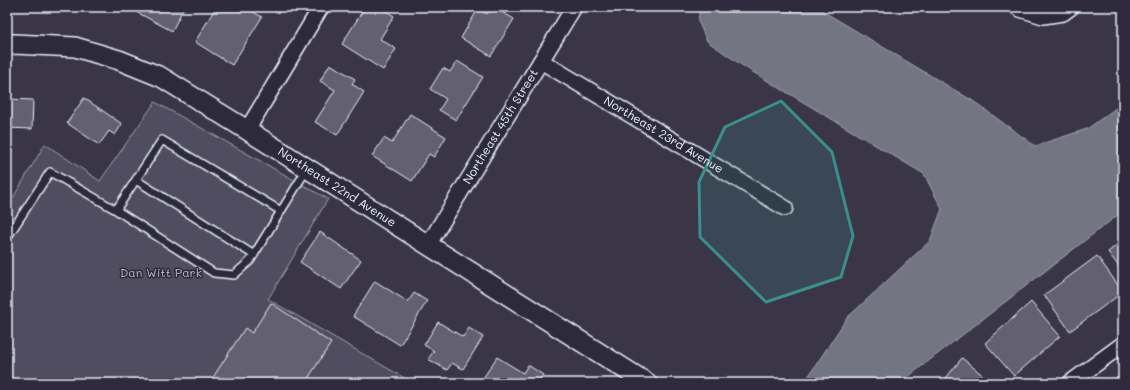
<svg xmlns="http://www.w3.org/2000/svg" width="1130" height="390" font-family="Mali,sans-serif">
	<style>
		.green { fill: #504e5f; stroke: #9ca0ac }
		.water { fill: #737482; stroke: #a2a6b1 }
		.building { fill: #636171; stroke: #e8f1f8 }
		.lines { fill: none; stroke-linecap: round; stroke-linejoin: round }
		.service-casing { stroke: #e8f1f8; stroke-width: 10 }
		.minor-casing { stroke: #e8f1f8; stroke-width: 18 }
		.tertiary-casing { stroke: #e8f1f8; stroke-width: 22 }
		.service { stroke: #2f2a3d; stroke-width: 7 }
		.minor { stroke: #2f2a3d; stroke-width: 15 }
		.tertiary { stroke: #2f2a3d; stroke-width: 19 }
		.marked { fill: #3a8f8a; fill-opacity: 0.2; stroke: #3a8f8a; stroke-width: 3; stroke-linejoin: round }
		.labels { text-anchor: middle; stroke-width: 3; stroke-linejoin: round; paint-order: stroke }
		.street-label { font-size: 12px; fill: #e8f1f8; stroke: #2f2a3d }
		.park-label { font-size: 12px; fill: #b3b8c2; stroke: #2f2a3d }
	</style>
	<rect width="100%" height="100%" fill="#3a3648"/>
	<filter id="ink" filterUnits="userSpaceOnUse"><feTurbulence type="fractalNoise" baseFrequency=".025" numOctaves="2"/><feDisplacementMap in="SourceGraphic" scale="8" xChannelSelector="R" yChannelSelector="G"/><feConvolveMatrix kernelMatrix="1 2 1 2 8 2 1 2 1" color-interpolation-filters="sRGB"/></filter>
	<g filter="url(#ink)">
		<path class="green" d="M 155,102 L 328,199 L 268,299 L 413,383 L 7,383 L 7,208 L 45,144 L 100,181 Z"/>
		<path class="water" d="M 700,7 L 816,7 L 973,101 L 1035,146 L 1087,129 L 1123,103 L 1123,211 L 900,383 L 804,383 L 847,318 L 930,241 L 942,209 L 924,174 L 746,68 L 707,41 L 698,21 Z"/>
		<path class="building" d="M 127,7 L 184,7 L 172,31 Z
			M 216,7 L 245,7 L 262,17 L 232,65 L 195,42 Z
			M 365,7 L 380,7 L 394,16 L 380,39 L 396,49 L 383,70 L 342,44 Z
			M 491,7 L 493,7 L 514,19 L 491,56 L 461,38 L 478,9 L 487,14 Z
			M 457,61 L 483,77 L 456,120 L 439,110 L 446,99 L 430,89 L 443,68 L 450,72 Z
			M 330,64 L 355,79 L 352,84 L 364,92 L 337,135 L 315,122 L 335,90 L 320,81 Z
			M 84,98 L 122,124 L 115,135 L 109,131 L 99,145 L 67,123 Z
			M 7,99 L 33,100 L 32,129 L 7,128 Z
			M 410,114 L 446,137 L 434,157 L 429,154 L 412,181 L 372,156 L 384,138 L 392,143 Z
			M 320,232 L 361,260 L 341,289 L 300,262 Z
			M 1123,240 L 1123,272 L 1108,252 Z
			M 1097,256 L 1123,292 L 1070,331 L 1044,295 Z
			M 375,281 L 408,302 L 414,293 L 427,301 L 400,345 L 353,316 Z
			M 1031,302 L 1060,336 L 1014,376 L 985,343 Z
			M 271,303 L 331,343 L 305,383 L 212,383 L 210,382 L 245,328 L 252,333 Z
			M 438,322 L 463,337 L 469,328 L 483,337 L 463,369 L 452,363 L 447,370 L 428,359 L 434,351 L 424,345 Z
			M 497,357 L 523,373 L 528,365 L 543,375 L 538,383 L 480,383 Z
			M 962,358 L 992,383 L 942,383 Z"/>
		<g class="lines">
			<defs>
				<path id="service" d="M 136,180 L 254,255
					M 116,210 L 162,140 L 281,211
					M 7,238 L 50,172 L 116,210 L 214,273 L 234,275 L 250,261 L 307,169"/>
				<g id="minor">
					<path d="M 1017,7 L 1020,9 L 1043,16 L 1063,13 L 1071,7"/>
					<path id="s1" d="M 541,61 L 785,208"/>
					<path d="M 247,130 L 321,7"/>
					<path id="s2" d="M 428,245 L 574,7"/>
					<path d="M 1070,383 L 1123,344"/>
				</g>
				<g id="tertiary">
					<path id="s3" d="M 7,45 L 14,44 L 75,47 L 119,60 L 161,77 L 247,130 L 428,245 L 647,383"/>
				</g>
			</defs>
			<use href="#service" class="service-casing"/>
			<use href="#minor" class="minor-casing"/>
			<use href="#tertiary" class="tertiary-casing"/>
			<use href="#service" class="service"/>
			<use href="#minor" class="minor"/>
			<use href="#tertiary" class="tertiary"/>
		</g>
	</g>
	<path class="marked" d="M 781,101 L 832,152 L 853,236 L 841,277 L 766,302 L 700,237 L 699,182 L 725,127 Z"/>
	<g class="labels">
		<g class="street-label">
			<text dy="4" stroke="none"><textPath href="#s2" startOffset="139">Northeast 45th Street</textPath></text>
			<text dy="4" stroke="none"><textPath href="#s1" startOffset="143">Northeast 23rd Avenue</textPath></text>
			<text dy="4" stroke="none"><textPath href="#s3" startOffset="367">Northeast 22nd Avenue</textPath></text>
		</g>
		<g class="park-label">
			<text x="161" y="277">Dan Witt Park</text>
		</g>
	</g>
	<rect width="1130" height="390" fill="none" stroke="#2f2a3d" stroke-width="24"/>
	<rect x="12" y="12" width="1106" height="366" fill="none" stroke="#e8f1f8" stroke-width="1.5" filter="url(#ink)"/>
</svg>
